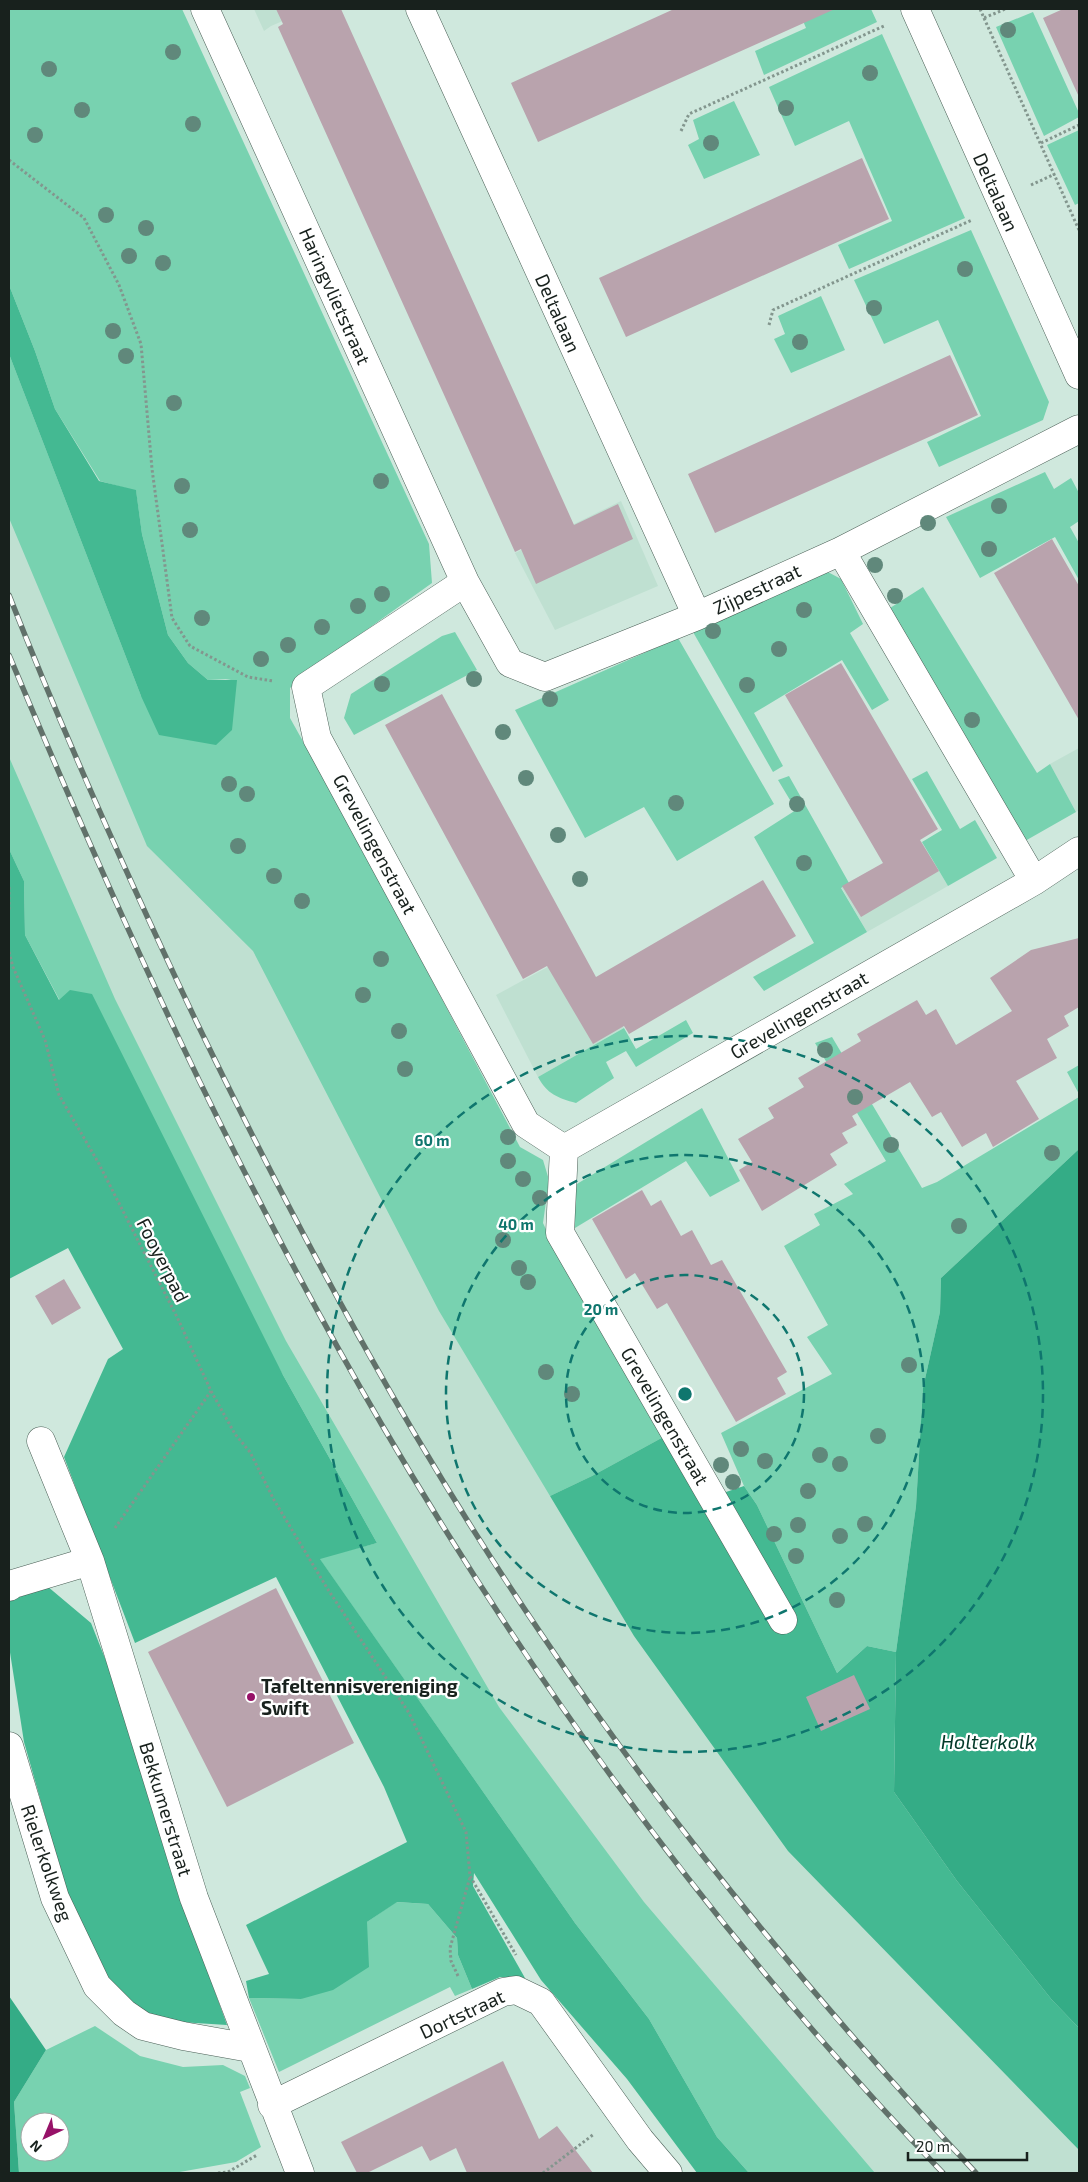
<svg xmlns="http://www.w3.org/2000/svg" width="1088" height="2182" font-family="'Exo 2',sans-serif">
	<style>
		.built { fill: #bfe0d1 }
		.green { fill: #78d2b0; fill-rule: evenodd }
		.forest { fill: #44b992 }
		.water { fill: #34ac86 }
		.building { fill: #b9a3ad }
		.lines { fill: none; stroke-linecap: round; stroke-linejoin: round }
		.street-casing { stroke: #4b6057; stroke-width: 29 }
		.path { stroke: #83968e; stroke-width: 3; stroke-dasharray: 2.5 2.5; stroke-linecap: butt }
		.street { stroke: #fff; stroke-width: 28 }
		.rail-casing { stroke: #61716a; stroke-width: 5.5 }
		.rail { stroke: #fff; stroke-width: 4; stroke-dasharray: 11; stroke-linecap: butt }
		.tree { fill: #60887b }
		.ring { fill: none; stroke: #0f766e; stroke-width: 2.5; stroke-dasharray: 9 6 }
		.poi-dot { fill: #971268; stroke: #fff; stroke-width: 2 }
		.labels { text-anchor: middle; stroke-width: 4.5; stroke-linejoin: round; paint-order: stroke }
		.street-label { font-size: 19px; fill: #18211d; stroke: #fff }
		.poi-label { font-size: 19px; font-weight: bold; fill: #18211d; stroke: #fff; text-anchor: start }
		.water-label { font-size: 20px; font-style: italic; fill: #033929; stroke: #fff }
		.centre { fill: #0f766e; stroke: #fff; stroke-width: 2.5 }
		.ring-label { font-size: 15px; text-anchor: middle; font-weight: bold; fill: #0f766e; stroke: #fff; stroke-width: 4.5; stroke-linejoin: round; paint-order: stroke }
	</style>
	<rect width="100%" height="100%" fill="#cfe8dd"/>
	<path class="built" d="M 254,9 L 311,9 L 271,26 L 264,31 Z
		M 9,354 L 141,696 L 1052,2000 L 1079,2028 L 1079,2173 L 844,2173 L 377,1543 L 9,849 Z
		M 621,501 L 658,586 L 555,630 L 515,553 Z
		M 1079,748 L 1079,810 L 1076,812 L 1050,764 Z
		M 922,842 L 948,886 L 867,932 L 841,887 Z
		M 579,950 L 624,1028 L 538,1077 L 496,995 Z"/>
	<path class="green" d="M 9,9 L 182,9 L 429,544 L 432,583 L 309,671 L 290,688 L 290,718 L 359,842 L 520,1147 L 543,1160 L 549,1180 L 543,1223 L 558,1255 L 667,1435 L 592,1476 L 550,1496 L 439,1311 L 253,951 L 147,846 L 9,518 L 9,354 L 141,696 L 231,679 L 208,680 L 188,663 L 168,635 L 142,534 L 136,491 L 100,481 L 55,409 L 35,351 L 9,285 Z
		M 798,9 L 871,9 L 877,22 L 764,75 L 755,51 L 806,28 Z
		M 1033,12 L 1079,113 L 1079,117 L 1044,136 L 996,27 Z
		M 882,34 L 965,218 L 849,269 L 838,245 L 892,221 L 849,121 L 795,146 L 769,87 Z
		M 734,101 L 760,155 L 704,179 L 688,145 L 699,139 L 693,120 Z
		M 1079,130 L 1079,203 L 1075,205 L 1047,145 Z
		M 971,230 L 1049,402 L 1043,420 L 939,467 L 927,442 L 981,416 L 938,320 L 884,344 L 854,280 Z
		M 821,296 L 845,350 L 791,373 L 774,339 L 785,334 L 778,316 Z
		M 1045,472 L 1054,489 L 1071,478 L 1079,493 L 1079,521 L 1070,527 L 1079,543 L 1079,580 L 1055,537 L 980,578 L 946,517 Z
		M 826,571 L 841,579 L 863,624 L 850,633 L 889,700 L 872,710 L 842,660 L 754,713 L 783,766 L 773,772 L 693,632 Z
		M 923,587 L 1037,773 L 1050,764 L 1076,812 L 1025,841 L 890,608 Z
		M 455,632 L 477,670 L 354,735 L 344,718 L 351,694 L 442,636 Z
		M 678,638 L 774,804 L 677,861 L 644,807 L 585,838 L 515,710 Z
		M 9,757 L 115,999 L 286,1341 L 499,1707 L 644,1902 L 875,2173 L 749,2173 L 717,2137 L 649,2019 L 575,1923 L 319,1558 L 377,1543 L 283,1375 L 60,1001 L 25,935 L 24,881 L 9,849 Z
		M 927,771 L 960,829 L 975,820 L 997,858 L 948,886 L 922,842 L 942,830 L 912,779 Z
		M 789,776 L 849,883 L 841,888 L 867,932 L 764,991 L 753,977 L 814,943 L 754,837 L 796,810 L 778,780 Z
		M 686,1020 L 693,1033 L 636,1067 L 626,1051 L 606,1062 L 614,1078 L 576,1103 C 558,1098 547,1094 538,1077 L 624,1028 L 636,1049 Z
		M 832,1037 L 922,1188 L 937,1182 L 1079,1097 L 1079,1149 L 941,1278 L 940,1312 L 923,1388 L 916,1506 L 896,1652 L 867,1646 L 837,1673 L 757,1505 L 744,1486 L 721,1433 L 832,1374 L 807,1337 L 828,1325 L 784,1246 L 820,1225 L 814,1214 L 853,1194 L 844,1184 L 886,1161 L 815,1043 Z
		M 1079,1065 L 1079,1094 L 1067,1072 Z
		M 702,1108 L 740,1181 L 710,1197 L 686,1161 L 570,1231 L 567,1190 Z
		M 396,1902 L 428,1904 L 457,1938 L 458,1955 L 472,1989 L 455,1996 L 450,1987 L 279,2072 L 249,1998 L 301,1999 L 367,1922 Z
		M 95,2026 L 140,2056 L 183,2067 L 223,2065 L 245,2076 L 250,2088 L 240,2092 L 261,2147 L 236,2162 L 174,2173 L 19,2173 L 14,2102 L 46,2050 ZM 30,2122 L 60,2122 L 60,2152 L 30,2152 Z"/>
	<path class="forest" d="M 9,285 L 35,351 L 55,409 L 99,481 L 136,490 L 142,534 L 168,635 L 188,663 L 208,680 L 237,680 L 232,730 L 216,745 L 159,735 L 141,696 L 9,354 Z
		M 9,849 L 24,881 L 25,935 L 59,1000 L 70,990 L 92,994 L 283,1375 L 377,1543 L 320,1559 L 575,1923 L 649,2019 L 717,2137 L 749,2173 L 697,2173 L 627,2079 L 541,1980 L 474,1873 L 473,1886 L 525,1978 L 500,1977 L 472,1989 L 458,1955 L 457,1938 L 428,1904 L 397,1902 L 367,1922 L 369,1967 L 333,1990 L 301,1999 L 249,1998 L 246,1981 L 269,1974 L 246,1925 L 407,1842 L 384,1787 L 276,1577 L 135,1643 L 64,1457 L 108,1359 L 123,1349 L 68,1248 L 9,1279 Z
		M 667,1435 L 711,1497 L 744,1486 L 757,1505 L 837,1673 L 867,1646 L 896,1652 L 894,1792 L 957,1881 L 1052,2000 L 1079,2028 L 1079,2150 L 788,1851 L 634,1636 L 550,1496 L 592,1476 Z
		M 47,1586 L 91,1623 L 112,1676 L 177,1887 L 227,2025 L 164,2021 L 118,1996 L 69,1900 L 24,1742 L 9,1646 L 9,1594 Z"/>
	<path class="water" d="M 1079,1149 L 1079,2028 L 1052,2000 L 957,1881 L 894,1792 L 896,1652 L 916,1506 L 923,1388 L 940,1312 L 941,1278 Z
		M 9,1996 L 46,2050 L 14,2102 L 19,2173 L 9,2173 Z"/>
	<path class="building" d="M 276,9 L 341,9 L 574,525 L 618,504 L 633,539 L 536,584 L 521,549 L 515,552 L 278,27 L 283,24 Z
		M 674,9 L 835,9 L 538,142 L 511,83 Z
		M 1063,9 L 1079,9 L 1079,97 L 1043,18 Z
		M 862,158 L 889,219 L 626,337 L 599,278 Z
		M 950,355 L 978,415 L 715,533 L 688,474 Z
		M 1052,539 L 1079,586 L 1079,720 L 994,573 Z
		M 841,663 L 938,829 L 920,840 L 939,871 L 861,917 L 842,886 L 883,863 L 785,695 Z
		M 442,694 L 596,977 L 763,880 L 796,936 L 629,1034 L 624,1026 L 593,1044 L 547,966 L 523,979 L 385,725 Z
		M 1079,938 L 1079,1007 L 1064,1016 L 1069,1026 L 1047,1039 L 1057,1058 L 1016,1081 L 1039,1119 L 993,1147 L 986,1133 L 962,1147 L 941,1112 L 932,1117 L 910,1082 L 852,1116 L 857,1125 L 842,1133 L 848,1143 L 830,1154 L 837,1165 L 762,1211 L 739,1170 L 752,1162 L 738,1139 L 774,1118 L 768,1108 L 804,1087 L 798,1078 L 861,1041 L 857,1034 L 917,1000 L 926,1015 L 936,1009 L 956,1045 L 1012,1011 L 990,978 L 1031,950 Z
		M 642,1190 L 651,1206 L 661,1200 L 681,1236 L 692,1230 L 711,1265 L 722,1260 L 787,1372 L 777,1378 L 786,1394 L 736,1422 L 667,1303 L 657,1309 L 635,1273 L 626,1279 L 592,1219 Z
		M 64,1279 L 81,1308 L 52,1325 L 35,1296 Z
		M 276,1588 L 354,1743 L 227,1807 L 148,1652 Z
		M 854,1675 L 870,1709 L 821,1731 L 806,1697 Z
		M 503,2061 L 539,2139 L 557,2126 L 593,2173 L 467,2173 L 456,2148 L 430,2161 L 422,2146 L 367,2173 L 357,2173 L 341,2142 Z"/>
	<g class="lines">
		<defs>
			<path id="street" d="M 205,9 L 465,582 L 510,663 L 545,677 L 697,616 L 841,551 L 1079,429
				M 420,9 L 697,616
				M 915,9 L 1079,375
				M 841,551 L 1034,881
				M 465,582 L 306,687 L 317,738 L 526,1124 L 564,1149
				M 564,1149 L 1034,881 L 1079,851
				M 564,1149 L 560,1233 L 783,1620
				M 41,1441 L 90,1561 L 194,1898 L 300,2173
				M 9,1587 L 13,1584 L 90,1561
				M 9,1746 L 55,1898 L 97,1986 L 124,2013 L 143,2026 L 183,2036 L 250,2048
				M 272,2105 L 503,1992 L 516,1990 L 541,2002 L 640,2140 L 668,2173"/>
		</defs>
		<use href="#street" class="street-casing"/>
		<path class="path" d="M 980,9 L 984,18 L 1005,9
			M 984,18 L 1079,230
			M 681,131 L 689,114 L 886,25
			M 1041,143 L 1079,125
			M 9,160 L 84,218 L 119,285 L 141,344 L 152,469 L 172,618 L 190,646 L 248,677 L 273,681
			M 1031,185 L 1055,174
			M 769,325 L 773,310 L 972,220
			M 9,887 L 9,912
			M 9,952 L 13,967 L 45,1040 L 59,1095 L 98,1162 L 178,1319 L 211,1391 L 235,1434 L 250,1452 L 274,1500 L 327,1588 L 409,1713 L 466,1832 L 470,1876 L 516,1955
			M 115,1528 L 211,1391
			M 458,1976 L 451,1961 L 450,1948 L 470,1877
			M 218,2173 L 228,2172 L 257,2155
			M 543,2173 L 594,2134"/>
		<use href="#street" class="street"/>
		<defs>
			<path id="rail" d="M 9,595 C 66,740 130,882 197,1023 C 299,1234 410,1441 542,1635 C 671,1827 818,2004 976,2173
				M 9,655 C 119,918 238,1179 382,1425 C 539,1694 727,1948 943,2173"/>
		</defs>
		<use href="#rail" class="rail-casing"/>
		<use href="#rail" class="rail"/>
	</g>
	<g class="tree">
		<circle cx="1008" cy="30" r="8"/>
		<circle cx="173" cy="52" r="8"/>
		<circle cx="49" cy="69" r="8"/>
		<circle cx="870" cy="73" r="8"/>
		<circle cx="786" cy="108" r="8"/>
		<circle cx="82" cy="110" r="8"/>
		<circle cx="193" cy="124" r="8"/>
		<circle cx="35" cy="135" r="8"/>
		<circle cx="711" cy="143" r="8"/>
		<circle cx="106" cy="215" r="8"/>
		<circle cx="146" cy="228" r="8"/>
		<circle cx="129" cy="256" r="8"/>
		<circle cx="163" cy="263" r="8"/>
		<circle cx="965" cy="269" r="8"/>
		<circle cx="874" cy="308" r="8"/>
		<circle cx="113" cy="331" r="8"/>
		<circle cx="800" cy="342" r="8"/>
		<circle cx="126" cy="356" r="8"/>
		<circle cx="174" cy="403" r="8"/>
		<circle cx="381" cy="481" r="8"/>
		<circle cx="182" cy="486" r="8"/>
		<circle cx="999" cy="506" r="8"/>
		<circle cx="928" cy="523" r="8"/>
		<circle cx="190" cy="530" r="8"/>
		<circle cx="989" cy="549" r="8"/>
		<circle cx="875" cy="565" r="8"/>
		<circle cx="382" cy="594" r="8"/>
		<circle cx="895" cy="596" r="8"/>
		<circle cx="358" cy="606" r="8"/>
		<circle cx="804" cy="610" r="8"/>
		<circle cx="202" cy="618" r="8"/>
		<circle cx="322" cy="627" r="8"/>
		<circle cx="713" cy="631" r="8"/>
		<circle cx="288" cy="645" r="8"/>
		<circle cx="779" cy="649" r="8"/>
		<circle cx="261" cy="659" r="8"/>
		<circle cx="474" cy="679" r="8"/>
		<circle cx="382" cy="684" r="8"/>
		<circle cx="747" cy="685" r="8"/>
		<circle cx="550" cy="699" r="8"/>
		<circle cx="972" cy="720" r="8"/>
		<circle cx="503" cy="732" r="8"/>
		<circle cx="526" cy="778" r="8"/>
		<circle cx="229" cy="784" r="8"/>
		<circle cx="247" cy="794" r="8"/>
		<circle cx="676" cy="803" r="8"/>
		<circle cx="797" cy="804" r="8"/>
		<circle cx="558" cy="835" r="8"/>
		<circle cx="238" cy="846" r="8"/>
		<circle cx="804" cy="863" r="8"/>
		<circle cx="274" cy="876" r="8"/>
		<circle cx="580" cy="879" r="8"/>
		<circle cx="302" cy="901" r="8"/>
		<circle cx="381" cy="959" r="8"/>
		<circle cx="363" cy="995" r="8"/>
		<circle cx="399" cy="1031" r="8"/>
		<circle cx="825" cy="1050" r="8"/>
		<circle cx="405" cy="1069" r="8"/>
		<circle cx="855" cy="1097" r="8"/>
		<circle cx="508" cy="1137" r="8"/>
		<circle cx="891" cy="1145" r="8"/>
		<circle cx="1052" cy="1153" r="8"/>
		<circle cx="508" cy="1161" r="8"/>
		<circle cx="523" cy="1179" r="8"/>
		<circle cx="540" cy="1198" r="8"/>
		<circle cx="959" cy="1226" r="8"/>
		<circle cx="503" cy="1240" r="8"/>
		<circle cx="519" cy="1268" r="8"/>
		<circle cx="528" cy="1282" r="8"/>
		<circle cx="909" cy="1365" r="8"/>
		<circle cx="546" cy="1372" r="8"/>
		<circle cx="572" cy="1394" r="8"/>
		<circle cx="878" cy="1436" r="8"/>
		<circle cx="741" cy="1449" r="8"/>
		<circle cx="820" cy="1455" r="8"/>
		<circle cx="765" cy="1461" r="8"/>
		<circle cx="840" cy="1464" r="8"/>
		<circle cx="721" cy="1465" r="8"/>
		<circle cx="733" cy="1482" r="8"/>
		<circle cx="808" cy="1491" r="8"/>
		<circle cx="865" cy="1524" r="8"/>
		<circle cx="798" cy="1525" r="8"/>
		<circle cx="774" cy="1534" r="8"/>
		<circle cx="840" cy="1536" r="8"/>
		<circle cx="796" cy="1556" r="8"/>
		<circle cx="837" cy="1600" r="8"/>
	</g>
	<g class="ring">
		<circle cx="685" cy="1394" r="119"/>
		<circle cx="685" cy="1394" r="239"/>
		<circle cx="685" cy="1394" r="358"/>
	</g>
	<circle class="poi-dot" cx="251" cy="1697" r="5"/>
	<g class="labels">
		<g class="street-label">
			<text transform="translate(996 192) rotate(66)" y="7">Deltalaan</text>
			<text transform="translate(335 296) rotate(66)" y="7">Haringvlietstraat</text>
			<text transform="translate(558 313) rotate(66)" y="7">Deltalaan</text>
			<text transform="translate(757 589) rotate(-25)" y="7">Zijpestraat</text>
			<text transform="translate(375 844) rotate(62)" y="7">Grevelingenstraat</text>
			<text transform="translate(799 1015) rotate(-30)" y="7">Grevelingenstraat</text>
			<text transform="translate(163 1260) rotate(63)" y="7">Fooyerpad</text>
			<text transform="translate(665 1416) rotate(60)" y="7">Grevelingenstraat</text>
			<text transform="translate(166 1809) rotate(73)" y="7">Bekkumerstraat</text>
			<text transform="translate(47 1863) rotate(71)" y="7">Rielerkolkweg</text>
			<text transform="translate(462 2014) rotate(-25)" y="7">Dortstraat</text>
		</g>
		<g class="poi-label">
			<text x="261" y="1693">Tafeltennisvereniging<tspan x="261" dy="22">Swift</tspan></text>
		</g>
		<g class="water-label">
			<text x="988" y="1749">Holterkolk</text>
		</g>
	</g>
	<circle cx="685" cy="1394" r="8" class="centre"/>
	<g class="ring-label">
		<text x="432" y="1146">60 m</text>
		<text x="516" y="1230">40 m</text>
		<text x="601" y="1315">20 m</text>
	</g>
	<rect width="1088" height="2182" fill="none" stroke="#18211d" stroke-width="20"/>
	<g transform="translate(45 2137) rotate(224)"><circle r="24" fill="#ffffff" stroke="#a3a6a5"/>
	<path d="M0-4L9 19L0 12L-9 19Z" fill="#971268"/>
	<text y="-8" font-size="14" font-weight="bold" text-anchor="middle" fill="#18211d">N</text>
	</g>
	<path d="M908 2152v8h119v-8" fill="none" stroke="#18211d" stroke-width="2.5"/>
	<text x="916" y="2152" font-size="15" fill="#18211d" stroke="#ffffff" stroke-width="4" paint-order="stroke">20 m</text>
</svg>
